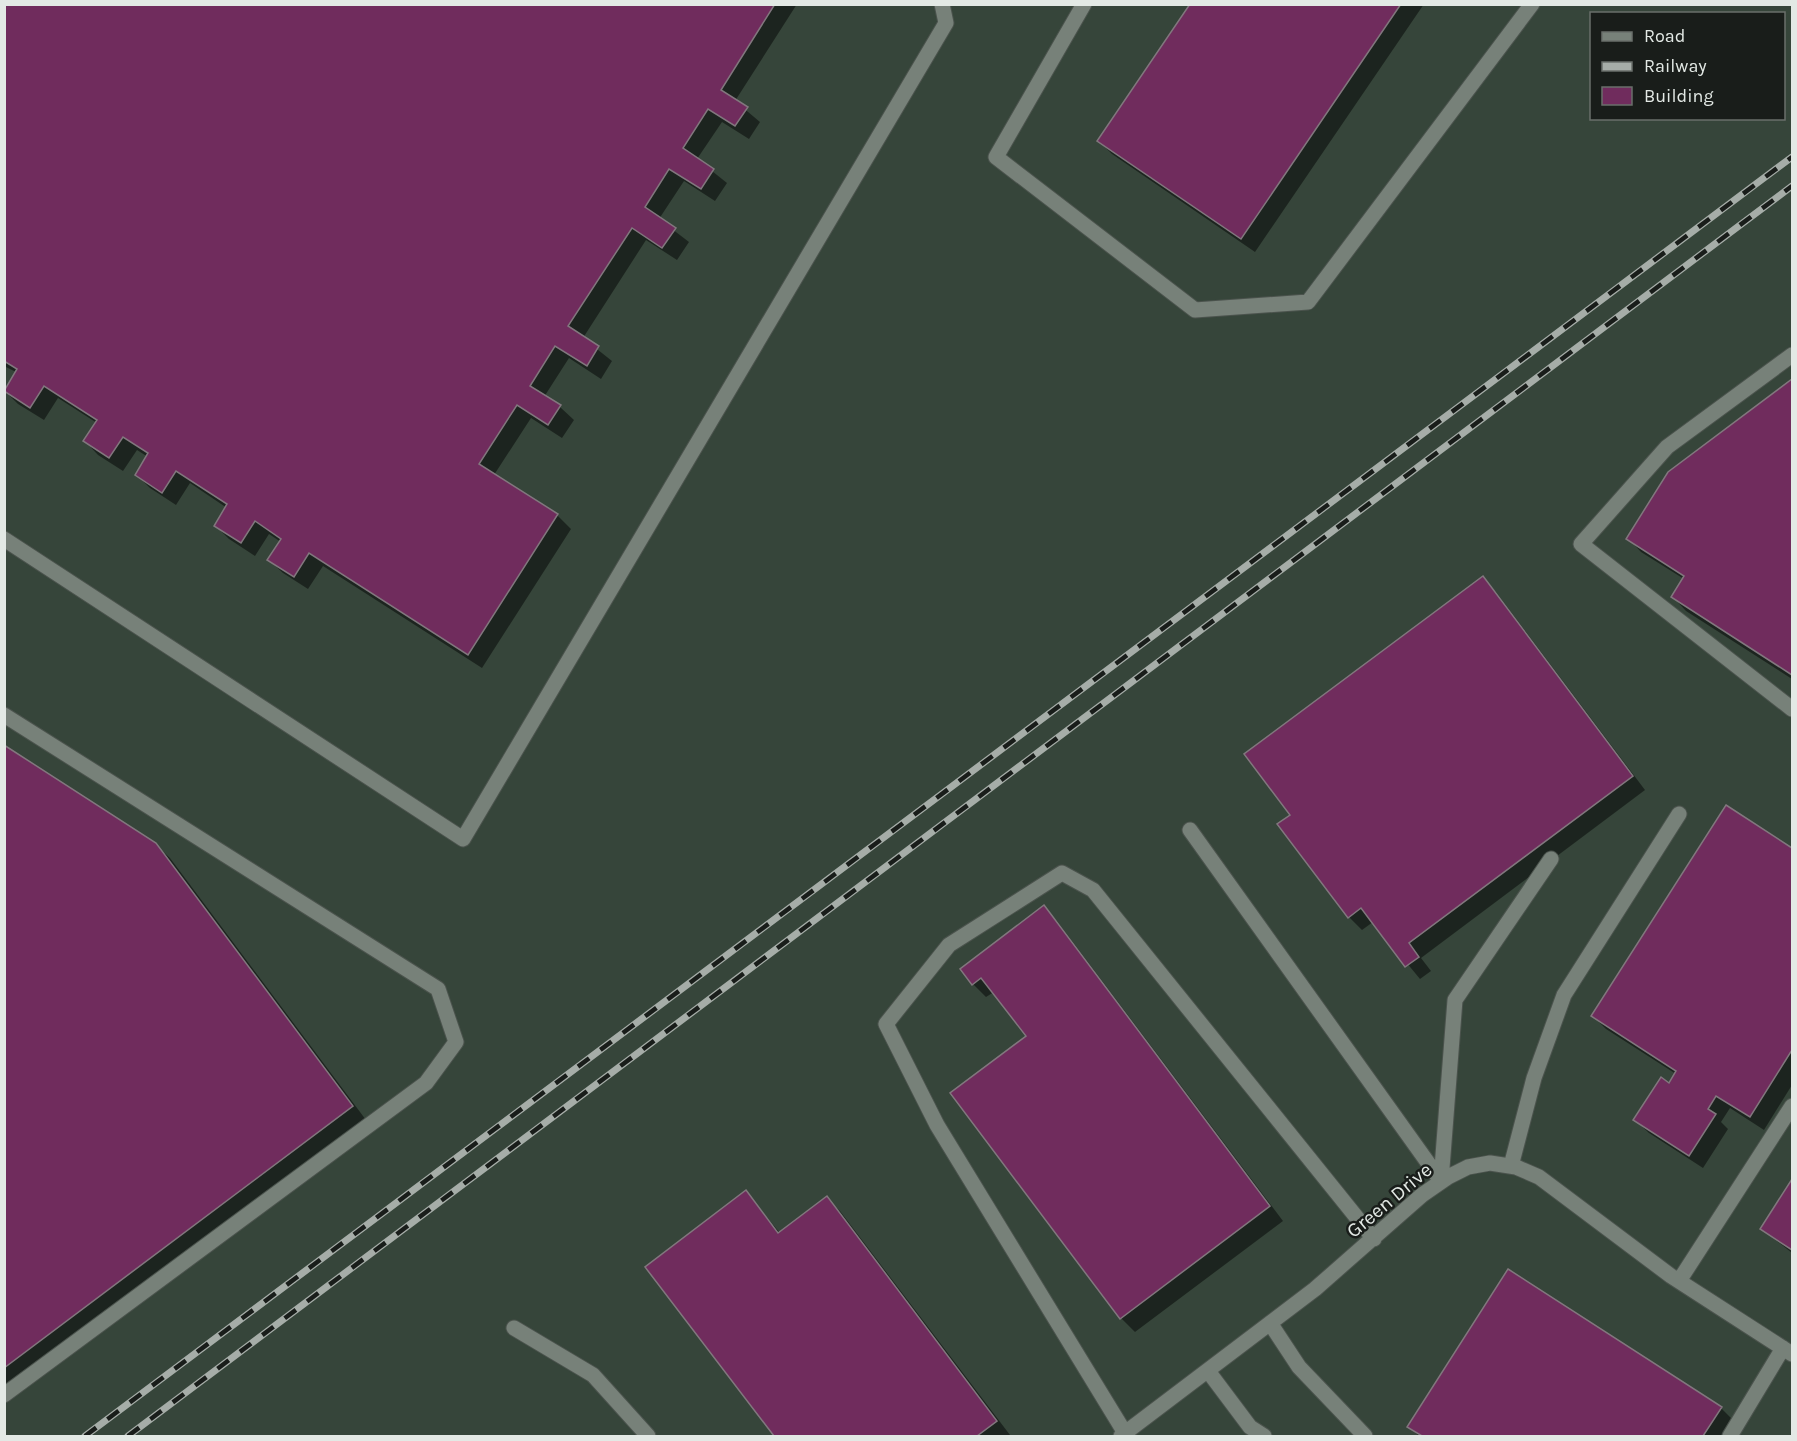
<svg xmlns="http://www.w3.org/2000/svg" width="1797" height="1441" font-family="Karla,sans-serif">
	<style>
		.built { fill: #36453a; fill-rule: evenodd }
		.shadow { fill: #0007 }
		.building { fill: #702c5d; stroke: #82777e; stroke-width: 1.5 }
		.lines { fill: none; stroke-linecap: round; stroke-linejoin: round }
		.minor-casing { stroke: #4b534d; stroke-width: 17 }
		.minor { stroke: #778179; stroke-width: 15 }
		.rail-casing { stroke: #a6ada8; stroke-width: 7 }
		.rail { stroke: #191d1a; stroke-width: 4.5; stroke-dasharray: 14; stroke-linecap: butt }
		.labels { text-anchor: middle; stroke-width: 5; stroke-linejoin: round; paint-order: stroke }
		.street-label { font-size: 20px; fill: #e3e9e5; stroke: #191d1a }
	</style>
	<rect width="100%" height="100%" fill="#2e3730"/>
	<path class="built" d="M 5,5 L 1792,5 L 1792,1436 L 5,1436 ZM 1592,14 L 1784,14 L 1784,118 L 1592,118 Z"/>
	<path class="shadow" d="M 4,4 L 797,4 L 735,101 L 760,122 L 749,139 L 722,122 L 697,159 L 727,183 L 715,201 L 684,181 L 659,219 L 689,242 L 677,260 L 646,240 L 583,338 L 612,361 L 601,379 L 569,358 L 544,397 L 560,407 L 574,420 L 562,438 L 531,418 L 494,475 L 557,515 L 571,529 L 482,668 L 323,566 L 308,589 L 283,573 L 269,560 L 281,542 L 269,534 L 255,556 L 229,539 L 216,526 L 227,508 L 190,483 L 176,505 L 150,488 L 137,475 L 148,457 L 137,450 L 123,471 L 98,455 L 85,441 L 97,423 L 58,398 L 44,420 L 18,404 L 4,390 L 16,372 L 4,366 Z
		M 1192,4 L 1424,4 L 1255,252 L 1112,154 L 1099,141 Z
		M 1792,381 L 1792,679 L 1686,611 L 1673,597 L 1684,579 L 1641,552 L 1628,538 L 1669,473 Z
		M 1482,578 L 1496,592 L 1645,790 L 1421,958 L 1431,971 L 1420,979 L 1373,922 L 1362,930 L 1349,917 L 1292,815 Z
		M 4,747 L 155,844 L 170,858 L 366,1120 L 4,1391 Z
		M 1727,808 L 1792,849 L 1792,1085 L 1764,1130 L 1730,1108 L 1721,1122 L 1728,1129 L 1703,1168 L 1649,1133 L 1635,1120 L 1670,1085 L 1676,1074 L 1606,1029 L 1593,1016 Z
		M 1044,907 L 1057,921 L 1283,1221 L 1135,1332 L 1121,1318 L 952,1093 L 1028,1037 L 994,992 L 986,997 L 973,984 Z
		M 1792,1182 L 1792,1253 L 1762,1229 Z
		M 746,1192 L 780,1233 L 826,1198 L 840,1211 L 1010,1435 L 776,1436 L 647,1267 Z
		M 1721,1408 L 1734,1421 L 1725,1436 L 1419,1436 L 1409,1427 Z"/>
	<path class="building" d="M 4,4 L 775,4 L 721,90 L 748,107 L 735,126 L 708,109 L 683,148 L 714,169 L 701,189 L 669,169 L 645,207 L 676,228 L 662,248 L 632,228 L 568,326 L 599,346 L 587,366 L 555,346 L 530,386 L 561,405 L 548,425 L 517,405 L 479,464 L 558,514 L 468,655 L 309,553 L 294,577 L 267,560 L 281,539 L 255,521 L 241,543 L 214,526 L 227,504 L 176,471 L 162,493 L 135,475 L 148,453 L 123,437 L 109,458 L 83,441 L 97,420 L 44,386 L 30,408 L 4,391 L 17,369 L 4,361 Z
		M 1190,4 L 1401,4 L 1241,239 L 1097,141 Z
		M 1792,379 L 1792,675 L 1671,597 L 1684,576 L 1626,539 L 1668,472 Z
		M 1483,576 L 1633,776 L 1409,943 L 1419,957 L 1405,967 L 1361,908 L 1348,918 L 1277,824 L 1290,815 L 1244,754 Z
		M 4,745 L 156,843 L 353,1106 L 4,1368 Z
		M 1726,805 L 1792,848 L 1792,1050 L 1750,1117 L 1716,1096 L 1708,1109 L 1716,1114 L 1689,1156 L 1633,1120 L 1661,1077 L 1669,1083 L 1676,1071 L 1591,1016 Z
		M 1044,905 L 1270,1206 L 1120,1319 L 950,1093 L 1026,1036 L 981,978 L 972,985 L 960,969 Z
		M 1792,1179 L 1792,1250 L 1760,1229 Z
		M 746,1190 L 778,1233 L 827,1196 L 997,1421 L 977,1436 L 774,1436 L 645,1267 Z
		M 1508,1269 L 1722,1407 L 1703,1436 L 1422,1436 L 1407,1427 Z"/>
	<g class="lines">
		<defs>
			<path id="minor" d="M 1084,4 L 996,157 L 1195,310 L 1308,302 L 1532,4
				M 1792,355 L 1667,447 L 1581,544 L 1792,709
				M 4,539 L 463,839 L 946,23 L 942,4
				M 4,715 L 438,989 L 456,1042 L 426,1083 L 4,1395
				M 1190,830 L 1441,1181
				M 1511,1166 L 1534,1078 L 1564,995 L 1679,814
				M 1441,1181 L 1455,1000 L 1551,859
				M 1679,1281 L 1792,1106
				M 1270,1323 L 1299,1367 L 1365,1436
				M 514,1328 L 593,1375 L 648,1436
				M 1208,1371 L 1250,1427 L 1264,1436
				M 1125,1433 L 937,1125 L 886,1024 L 949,945 L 1062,873 L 1093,890 L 1374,1239
				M 1121,1436 L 1315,1289 L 1422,1195 L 1448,1177 L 1468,1167 L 1490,1163 L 1516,1167 L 1539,1177 L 1671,1276 L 1792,1354
				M 1730,1436 L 1783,1348"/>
		</defs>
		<use href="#minor" class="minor-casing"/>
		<use href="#minor" class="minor"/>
		<defs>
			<path id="rail" d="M 85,1436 L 1792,157
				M 128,1436 L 1792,186"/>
		</defs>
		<use href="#rail" class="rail-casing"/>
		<use href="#rail" class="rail"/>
	</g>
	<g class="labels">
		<g class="street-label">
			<text transform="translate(1389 1200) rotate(-40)" y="7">Green Drive</text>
		</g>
	</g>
	<rect width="1797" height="1441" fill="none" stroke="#e3e9e5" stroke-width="12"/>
	<rect x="1590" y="12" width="195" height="108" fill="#191d1a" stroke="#6a6f6b" stroke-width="1.5"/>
	<rect x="1602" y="32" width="30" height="9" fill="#778179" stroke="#6a6f6b" stroke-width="1.5"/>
	<text x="1644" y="42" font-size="18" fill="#e3e9e5">Road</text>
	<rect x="1602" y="62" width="30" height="9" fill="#a6ada8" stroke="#6a6f6b" stroke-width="1.5"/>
	<text x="1644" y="72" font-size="18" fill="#e3e9e5">Railway</text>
	<rect x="1602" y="87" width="30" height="18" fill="#702c5d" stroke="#6a6f6b" stroke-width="1.5"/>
	<text x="1644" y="102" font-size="18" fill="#e3e9e5">Building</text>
</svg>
